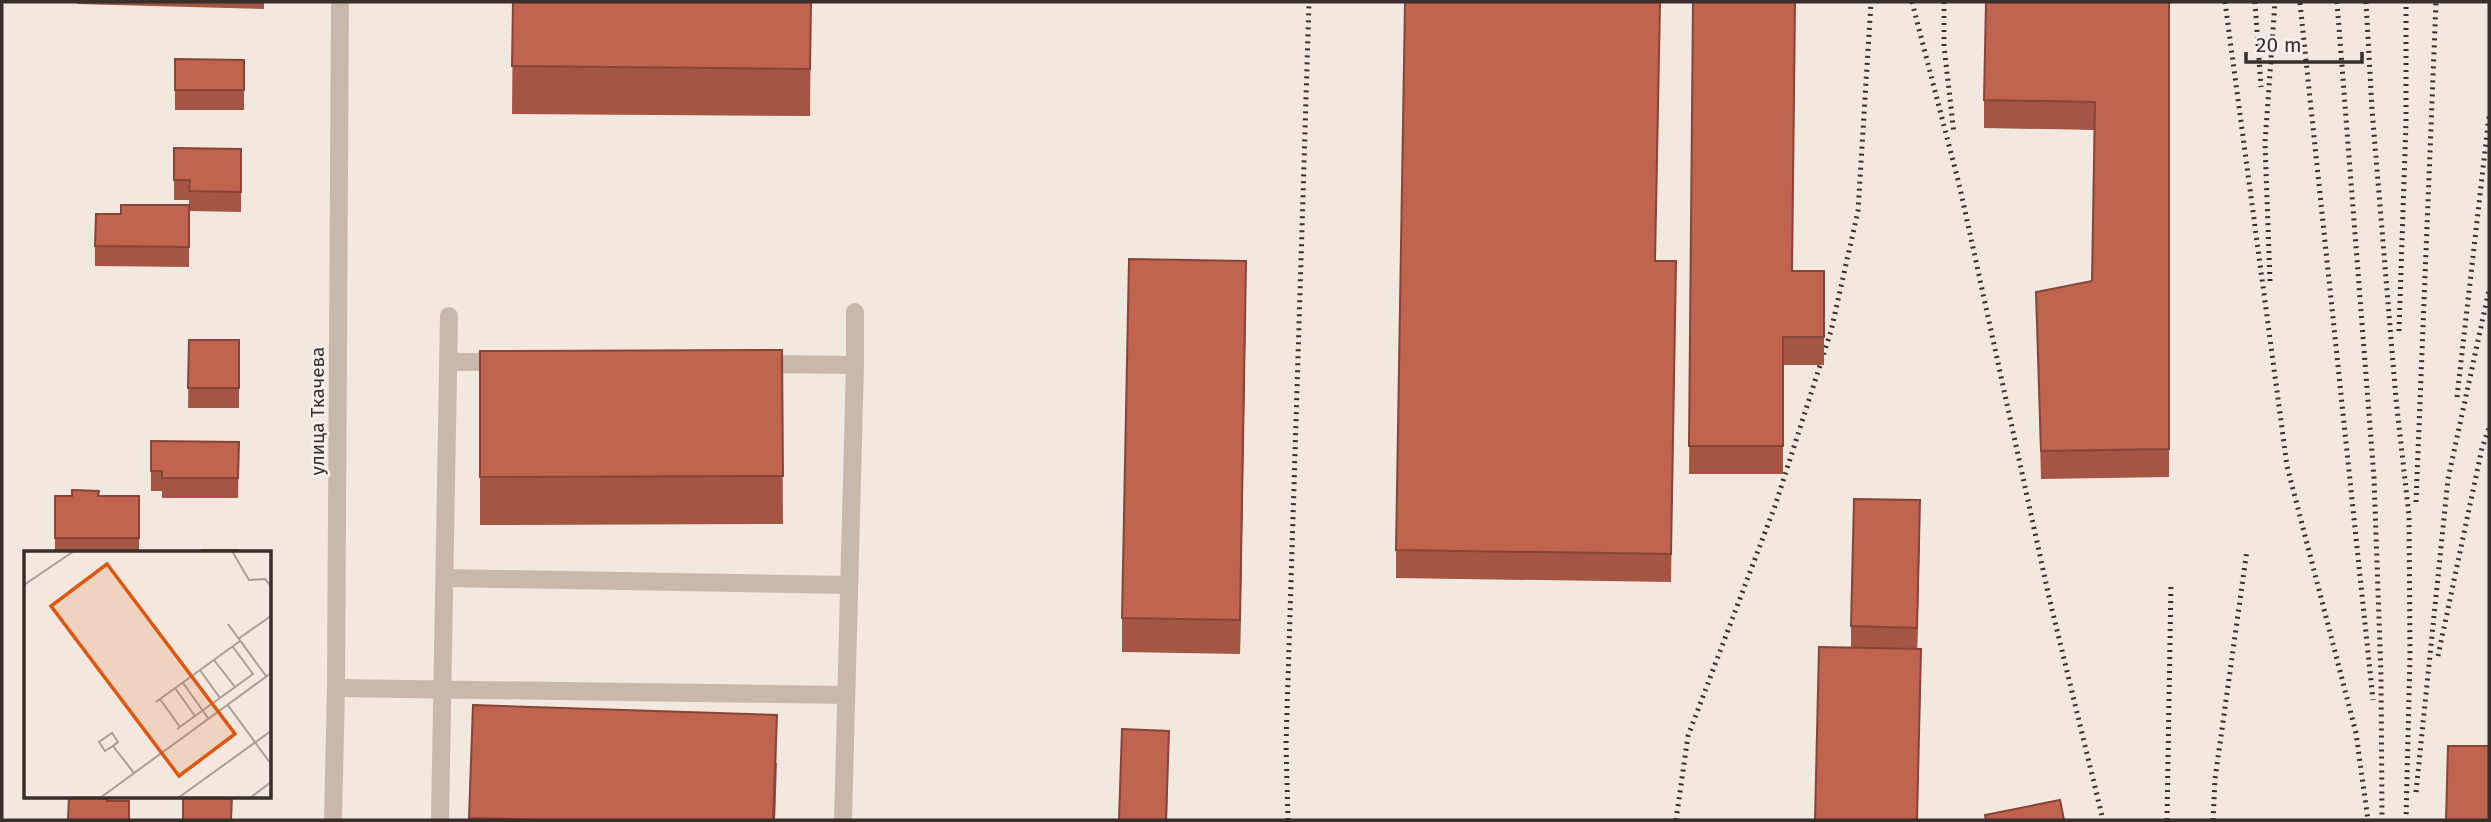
<svg xmlns="http://www.w3.org/2000/svg" width="2491" height="822" font-family="'Fira Sans',sans-serif">
	<style>
		.lines { fill: none; stroke-linecap: round; stroke-linejoin: round }
		.service { stroke: #cab7ac; stroke-width: 18 }
		.tertiary { stroke: #cab7ac; stroke-width: 18 }
		.rail { stroke: #382e2a; stroke-width: 5; stroke-dasharray: 2 5; stroke-linecap: butt }
		.wall { fill: #a55544 }
		.shaded-wall { fill: #864537 }
		.building { fill: #c0634f; stroke: #864537; stroke-width: 2 }
		.labels { text-anchor: middle; stroke-width: 5; stroke-linejoin: round; paint-order: stroke }
		.street-label { font-size: 19px; fill: #382e2a; stroke: #f9f2ec }
		.inset-road { fill: none; stroke: #a89e97; stroke-width: 2 }
		.view { fill: #df570e; fill-opacity: 0.15; stroke: #df570e; stroke-width: 3.5 }
		.inset-edge { fill: none; stroke: #382e2a; stroke-width: 3.5 }
	</style>
	<rect width="100%" height="100%" fill="#f2e8df"/>
	<g class="lines">
		<path class="service" d="M 448,362 L 504,362
			M 760,364 L 855,365
			M 444,578 L 848,585
			M 336,688 L 846,695
			M 440,820 L 449,316
			M 843,820 L 855,365 L 855,312"/>
		<path class="tertiary" d="M 333,820 L 336,688 L 340,2"/>
		<path class="rail" d="M 1912,2 L 1960,188 L 2049,597 L 2103,820
			M 1944,2 L 1944,46 L 1954,134
			M 2225,2 L 2287,466 L 2356,733 L 2368,820
			M 2255,2 L 2261,87
			M 2337,2 L 2374,478 L 2381,676 L 2382,820
			M 2366,2 L 2372,109 L 2396,399 L 2409,516 L 2410,655 L 2406,820
			M 2300,3 L 2373,700
			M 2270,281 L 2265,143 L 2275,2
			M 2399,331 L 2406,122 L 2406,2
			M 2457,397 L 2489,116
			M 2416,502 L 2436,2
			M 2438,656 L 2482,448 L 2489,428
			M 2416,792 L 2448,479 L 2489,290
			M 1288,820 L 1286,744 L 1309,2
			M 1676,820 L 1688,736 L 1775,506 L 1831,331 L 1858,211 L 1871,2
			M 2167,820 L 2171,582
			M 2213,820 L 2215,779 L 2247,550"/>
	</g>
	<path class="wall" d="M 77,2 L 264,2 L 264,9 L 77,4 Z
		M 513,2 L 811,2 L 810,116 L 512,114 Z
		M 1693,2 L 1793,271 L 1824,271 L 1824,365 L 1783,365 L 1783,474 L 1689,474 Z
		M 2169,2 L 2169,477 L 2041,479 L 2036,292 L 2092,281 L 2095,130 L 1984,128 L 1984,100 Z
		M 175,59 L 244,60 L 244,110 L 175,110 Z
		M 174,148 L 241,149 L 241,212 L 189,211 L 189,200 L 174,200 Z
		M 189,205 L 189,267 L 95,266 L 95,246 L 121,214 Z
		M 1655,261 L 1676,261 L 1671,582 L 1396,578 L 1396,550 Z
		M 1246,295 L 1240,654 L 1122,652 L 1122,618 Z
		M 189,340 L 239,340 L 239,408 L 188,408 Z
		M 782,350 L 783,524 L 480,525 L 480,351 Z
		M 151,441 L 239,442 L 238,498 L 162,498 L 162,491 L 151,491 Z
		M 55,496 L 139,496 L 139,552 L 55,552 Z
		M 1920,528 L 1917,649 L 1921,678 L 1917,820 L 1815,820 L 1851,648 L 1851,626 Z
		M 473,705 L 777,763 L 775,820 L 469,820 Z"/>
	<path class="shaded-wall" d="M 1246,261 L 1246,295 L 1240,654 L 1240,620 Z
		M 1920,500 L 1920,528 L 1917,656 L 1917,628 Z
		M 777,715 L 775,820 L 773,820 Z
		M 1169,731 L 1167,820 L 1166,820 Z"/>
	<path class="building" d="M 513,2 L 811,2 L 810,69 L 512,66 Z
		M 1405,2 L 1660,2 L 1655,261 L 1676,261 L 1671,554 L 1396,550 Z
		M 1693,2 L 1795,2 L 1792,271 L 1824,271 L 1824,337 L 1783,337 L 1783,446 L 1689,446 Z
		M 1986,2 L 2169,2 L 2169,449 L 2041,451 L 2036,292 L 2092,281 L 2095,102 L 1984,100 Z
		M 175,59 L 244,60 L 244,90 L 175,90 Z
		M 174,148 L 241,149 L 241,192 L 189,191 L 190,180 L 174,180 Z
		M 121,205 L 189,205 L 189,247 L 95,246 L 96,214 L 121,214 Z
		M 1129,259 L 1246,261 L 1240,620 L 1122,618 Z
		M 189,340 L 239,340 L 239,388 L 188,388 Z
		M 782,350 L 783,476 L 480,477 L 480,351 Z
		M 151,441 L 239,442 L 238,478 L 162,478 L 162,471 L 151,471 Z
		M 72,490 L 99,491 L 98,496 L 139,496 L 139,538 L 55,538 L 55,496 L 72,496 Z
		M 1854,499 L 1920,500 L 1917,628 L 1851,626 Z
		M 202,550 L 238,550 L 238,552 L 202,552 Z
		M 1819,647 L 1921,649 L 1917,820 L 1815,820 Z
		M 473,705 L 777,715 L 773,820 L 543,820 L 469,818 Z
		M 1122,729 L 1169,731 L 1166,820 L 1119,820 Z
		M 2448,746 L 2489,746 L 2489,820 L 2446,820 Z
		M 69,796 L 107,796 L 107,801 L 129,801 L 129,820 L 68,820 Z
		M 183,796 L 232,796 L 231,820 L 183,820 Z
		M 2060,800 L 2064,820 L 1986,820 L 1985,815 Z"/>
	<g class="labels">
		<g class="street-label">
			<text transform="translate(317 411) rotate(-90)" y="7">улица Ткачева</text>
		</g>
	</g>
	<g transform="translate(24 551)">
		<rect width="247" height="247" fill="#f2e8df"/>
		<path class="inset-road" d="M 208,0 L 225,29 L 241,28 L 247,35M 0,34 L 50,0M 204,73 L 242,125M 214,88 L 247,65M 190,109 L 211,136M 176,119 L 196,147M 159,132 L 184,167M 151,137 L 171,165M 136,148 L 156,176M 132,151 L 216,90M 203,153 L 247,213M 153,178 L 229,123 L 209,96M 89,195 L 81,200 L 75,191 L 88,182 L 94,191 L 89,195 L 110,222M 76,247 L 247,122M 154,247 L 247,180M 226,247 L 247,231"/>
		<path class="view" d="M 83,13 L 211,183 L 155,225 L 27,55 Z"/>
		<rect width="247" height="247" class="inset-edge"/>
	</g>
	<rect width="2491" height="822" fill="none" stroke="#382e2a" stroke-width="7"/>
	<path d="M2246 52v10h116v-10" fill="none" stroke="#382e2a" stroke-width="3.5"/>
	<text x="2256" y="52" font-size="21" fill="#382e2a" stroke="#f9f2ec" stroke-width="5" paint-order="stroke">20 m</text>
</svg>
